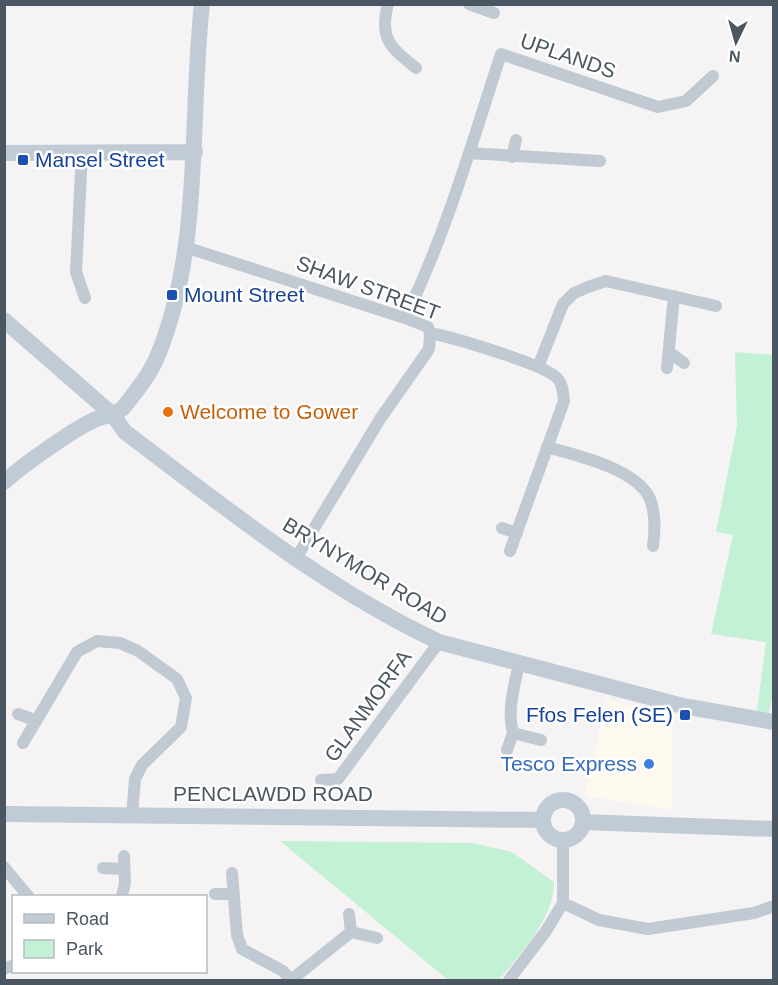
<svg xmlns="http://www.w3.org/2000/svg" width="778" height="985" font-family="Helvetica,sans-serif">
	<style>
		.commercial { fill: #fdf9ef }
		.green { fill: #c3f1d5 }
		.lines { fill: none; stroke-linecap: round; stroke-linejoin: round }
		.street { stroke: #c1cad2; stroke-width: 12 }
		.secondary { stroke: #c1cbd6; stroke-width: 16 }
		.transit-dot { fill: #1a4fb4; stroke: #fff; stroke-width: 2 }
		.food-dot { fill: #e8710a; stroke: #fff; stroke-width: 2 }
		.shop-dot { fill: #3f7fe0; stroke: #fff; stroke-width: 2 }
		.labels { text-anchor: middle; stroke-width: 5; stroke-linejoin: round; paint-order: stroke }
		.street-label { font-size: 21px; fill: #4a5661; stroke: #fff }
		.transit-label { font-size: 21px; fill: #164399; stroke: #fff; text-anchor: start }
		.food-label { font-size: 21px; fill: #c56008; stroke: #fff; text-anchor: start }
		.shop-label { font-size: 21px; fill: #366cbe; stroke: #fff; text-anchor: end }
	</style>
	<rect width="100%" height="100%" fill="#f5f3f3"/>
	<path class="commercial" d="M 606,699 L 673,715 L 672,810 L 585,796 Z"/>
	<path class="green" d="M 735,352 L 773,355 L 774,686 L 769,713 L 757,711 L 766,642 L 711,634 L 733,535 L 716,532 L 737,426 Z
		M 280,841 L 473,843 L 512,852 L 554,882 C 554,920 521,952 499,980 L 448,980 Z"/>
	<g class="lines">
		<path class="street" d="M 388,4 C 379,39 390,47 416,68
			M 469,4 L 494,13
			M 82,152 L 76,272 L 85,298
			M 469,153 L 600,161
			M 512,157 L 516,140
			M 185,247 L 405,318 L 428,327 L 430,333 C 451,337 548,365 558,379 C 563,385 563,393 564,401 L 510,551
			M 405,318 C 446,234 472,143 501,54 L 658,107 L 686,101 L 713,76
			M 669,352 L 684,363
			M 538,367 L 563,304 L 574,293 L 588,287 L 606,281 L 716,306
			M 667,368 L 674,296
			M 547,447 C 576,455 637,469 650,499 C 656,514 655,531 653,546
			M 502,528 L 517,533
			M 295,560 L 380,419 L 429,349 L 430,333
			M 519,664 C 514,687 507,710 513,733 L 541,740
			M 18,714 L 35,720
			M 23,743 L 77,652 L 97,641 L 120,643 L 138,651 L 177,679 L 186,698 L 181,727 L 142,765 L 135,779 L 132,816
			M 507,750 L 513,733
			M 321,780 L 338,779 L 439,642
			M 4,867 L 28,896
			M 103,868 L 122,869
			M 232,873 L 237,935 L 242,949 L 283,971 L 291,980
			M 215,894 L 233,894
			M 122,896 L 125,883 L 124,856
			M 563,903 L 599,920 L 648,929 L 754,913 L 774,906
			M 349,914 L 351,932
			M 4,969 L 14,965
			M 291,980 L 351,932 L 377,938
			M 509,980 L 546,931 L 563,903 L 563,841"/>
		<path class="secondary" d="M 4,153 L 195,152
			M 4,320 L 113,415 L 125,432 C 226,508 324,588 439,642 L 683,706 L 774,722
			M 4,482 C 22,466 72,430 94,420 C 104,415 115,416 123,408 C 135,393 151,373 158,355 C 203,244 189,121 202,4
			M543 820a20 20 0 1 1 40 0a20 20 0 1 1-40 0Z
			M 4,814 L 542,820
			M 583,822 L 774,829"/>
	</g>
	<g class="transit-dot">
		<rect x="17" y="154" width="12" height="12" rx="3"/>
		<rect x="166" y="289" width="12" height="12" rx="3"/>
		<rect x="679" y="709" width="12" height="12" rx="3"/>
	</g>
	<circle class="food-dot" cx="168" cy="412" r="6"/>
	<circle class="shop-dot" cx="649" cy="764" r="6"/>
	<g class="labels">
		<g class="street-label">
			<text transform="translate(568 56) rotate(19)" y="7">UPLANDS</text>
			<text transform="translate(368 288) rotate(20)" y="7">SHAW STREET</text>
			<text transform="translate(365 571) rotate(31)" y="7">BRYNYMOR ROAD</text>
			<text transform="translate(368 706) rotate(-54)" y="7">GLANMORFA</text>
			<text x="273" y="801">PENCLAWDD ROAD</text>
		</g>
		<g class="transit-label">
			<text x="35" y="167">Mansel Street</text>
			<text x="184" y="302">Mount Street</text>
			<text x="673" y="722" text-anchor="end">Ffos Felen (SE)</text>
		</g>
		<g class="food-label">
			<text x="180" y="419">Welcome to Gower</text>
		</g>
		<g class="shop-label">
			<text x="637" y="771">Tesco Express</text>
		</g>
	</g>
	<rect width="778" height="985" fill="none" stroke="#4a5661" stroke-width="12"/>
	<rect x="12" y="895" width="195" height="78" fill="#ffffff" stroke="#b7bbc0" stroke-width="1.5"/>
	<rect x="24" y="914" width="30" height="9" fill="#c1cbd6" stroke="#b7bbc0" stroke-width="1.5"/>
	<text x="66" y="925" font-size="18" fill="#4a5661">Road</text>
	<rect x="24" y="940" width="30" height="18" fill="#c3f1d5" stroke="#b7bbc0" stroke-width="1.5"/>
	<text x="66" y="955" font-size="18" fill="#4a5661">Park</text>
	<g transform="translate(736 42) rotate(185)" stroke="#ffffff" stroke-width="4.5" paint-order="stroke">
	<path d="M0-4.5L10 22L0 15L-10 22Z" fill="#4a5661"/>
	<text y="-9" font-size="16" font-weight="bold" text-anchor="middle" fill="#4a5661">N</text>
	</g>
</svg>
